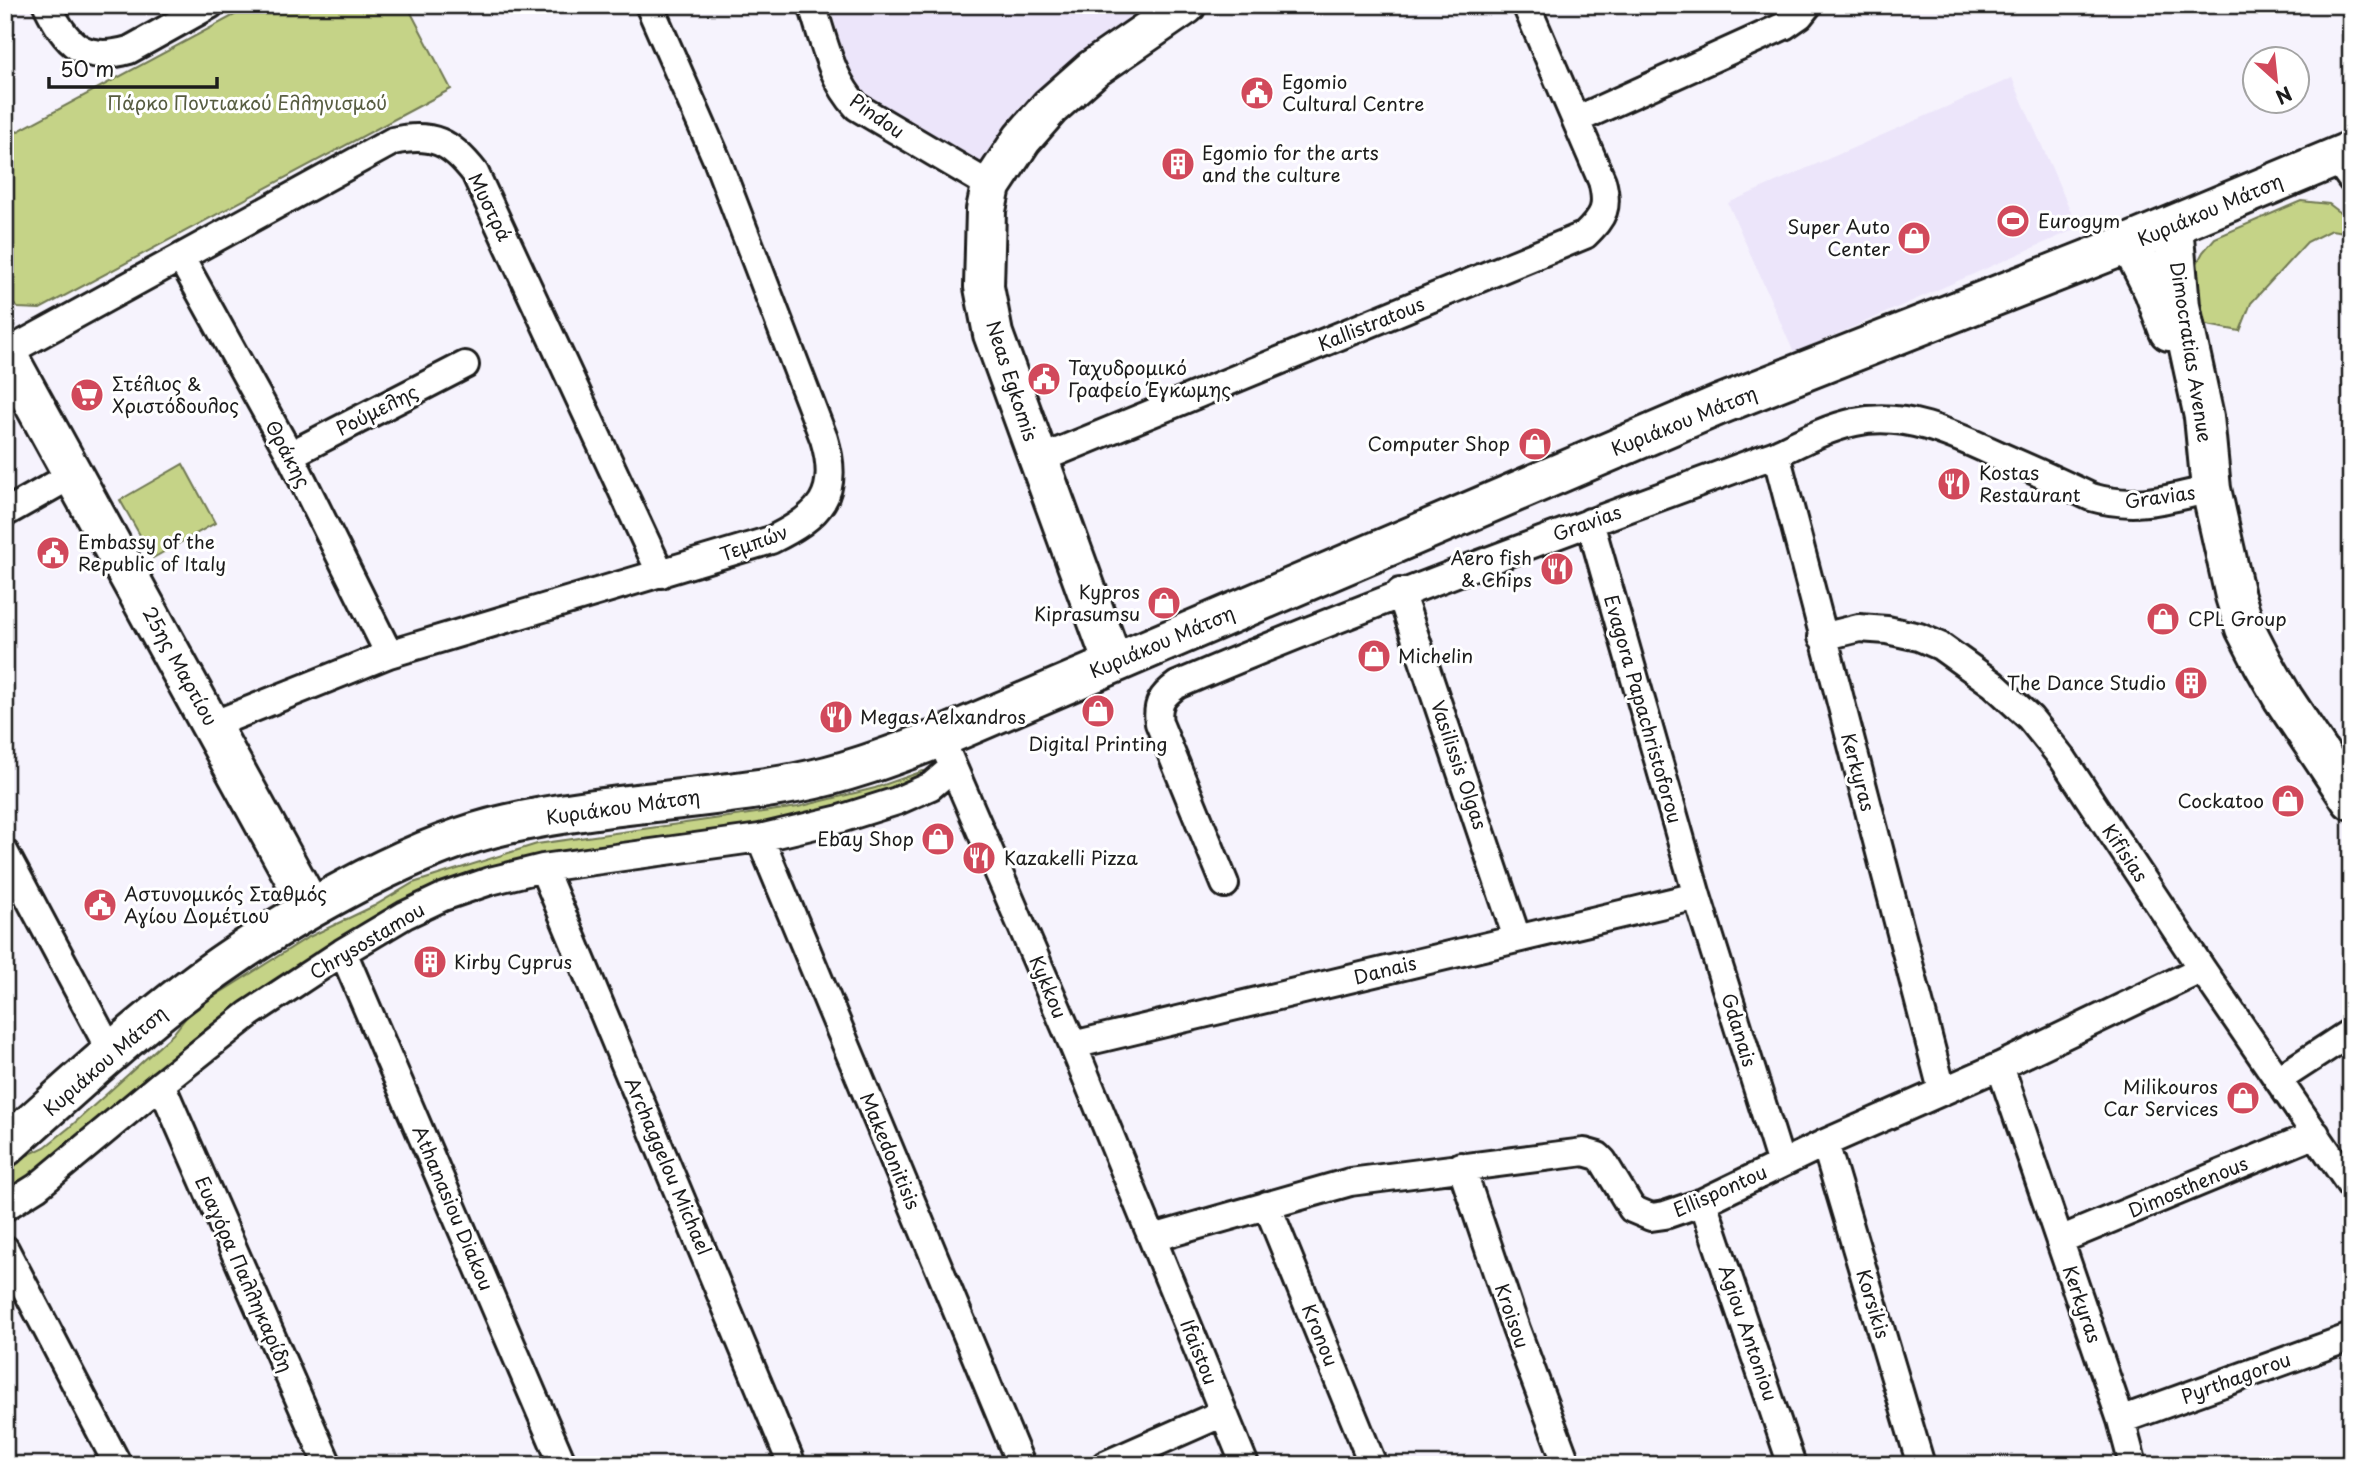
<svg xmlns="http://www.w3.org/2000/svg" width="2356" height="1470" font-family="'Playpen Sans',sans-serif">
	<style>
		.built { fill: #ece5fa }
		.green { fill: #c5d387; stroke: #707852; stroke-width: 2 }
		.lines { fill: none; stroke-linecap: round; stroke-linejoin: round }
		.street-casing { stroke: #1c1c1c; stroke-width: 32 }
		.secondary-casing { stroke: #1c1c1c; stroke-width: 44 }
		.street { stroke: #fff; stroke-width: 26 }
		.secondary { stroke: #fff; stroke-width: 38 }
		.labels { text-anchor: middle; stroke-width: 6; stroke-linejoin: round; paint-order: stroke }
		.poi-label { font-size: 19px; fill: #1c1c1c; stroke: #fff; text-anchor: start }
		.park-label { font-size: 19px; fill: #575c41; stroke: #fff }
		.street-label { font-size: 19px; fill: #1c1c1c; stroke: #fff }
	</style>
	<rect width="100%" height="100%" fill="#f6f3fd"/>
	<filter id="ink" filterUnits="userSpaceOnUse"><feTurbulence type="fractalNoise" baseFrequency=".0143" numOctaves="2"/><feDisplacementMap in="SourceGraphic" scale="14" xChannelSelector="R" yChannelSelector="G"/><feConvolveMatrix kernelMatrix="1 2 1 2 8 2 1 2 1" color-interpolation-filters="sRGB"/></filter>
	<g filter="url(#ink)">
		<path class="built" d="M 830,5 L 1197,5 L 980,166 L 853,90 Z
			M 2012,78 L 2078,228 L 1794,353 L 1728,203 Z"/>
		<path class="green" d="M 253,5 L 407,5 L 451,89 L 40,309 L 18,308 L 5,297 L 5,138 Z
			M 2301,201 L 2329,204 L 2349,219 L 2351,233 L 2331,230 L 2307,242 L 2251,303 L 2240,331 L 2201,324 L 2194,269 L 2203,252 L 2215,238 Z
			M 183,464 L 215,523 L 153,558 L 120,500 Z
			M 923,771 L 930,773 L 933,778 L 773,827 L 594,847 L 541,857 L 346,941 L 250,996 L 197,1036 L 39,1170 L 5,1190 L 5,1171 L 19,1159 L 45,1147 L 70,1127 L 173,1034 L 191,1011 L 307,938 L 374,906 L 413,883 L 537,844 L 798,807 L 875,788 Z"/>
		<g class="lines">
			<defs>
				<path id="street" d="M 47,5 C 66,44 83,63 129,50 L 210,5
					M 812,5 C 824,41 831,79 857,107 L 991,186
					M 1576,120 L 1784,26 L 1800,15 L 1808,5
					M 2336,158 L 2351,179
					M 181,258 L 290,455 L 389,654
					M 6,353 L 393,141 C 432,132 451,142 475,173 L 661,574
					M 1776,454 L 1942,1090
					M 290,455 L 465,365
					M 1038,460 L 1585,235 C 1604,216 1609,208 1602,181 L 1526,5
					M 5,513 L 74,474
					M 1590,522 L 1697,896 L 1781,1164
					M 1400,592 L 1517,938
					M 1822,637 L 1859,628 L 1887,630 L 1919,637 L 1940,646 L 1993,684 L 2030,718 L 2063,759 L 2202,969 L 2351,1186
					M 212,725 L 389,654 L 771,540 C 820,516 841,495 824,439 L 717,160 L 649,5
					M 947,753 L 1073,1045 L 1245,1465
					M 760,838 L 1021,1465
					M 5,853 L 112,1054
					M 543,868 L 792,1465
					M 1225,884 L 1159,723 C 1156,704 1162,696 1177,685 C 1374,601 1575,528 1776,454 C 1801,442 1827,428 1855,422 C 1908,411 1957,436 2003,457 C 2033,470 2062,483 2091,497 C 2136,510 2167,499 2211,489
					M 343,952 L 563,1465
					M 1073,1045 L 1697,896
					M 2000,1066 L 2121,1420 L 2133,1465
					M 2279,1079 L 2351,1032
					M 161,1084 L 328,1465
					M 1825,1143 L 1921,1465
					M 1461,1166 L 1516,1329 L 1567,1465
					M 1703,1202 L 1792,1465
					M 1267,1205 L 1373,1465
					M 5,1207 L 37,1187 L 161,1084 L 249,1014 L 343,952 L 405,915 L 443,897 L 490,881 L 543,868 L 760,838 L 840,819 L 897,801 L 931,786 L 952,768
					M 1153,1238 L 1350,1182 L 1584,1152 L 1598,1156 L 1603,1161 L 1632,1209 L 1651,1217 L 1665,1215 L 1703,1202 L 1825,1143 L 2000,1066 L 2202,969
					M 2060,1240 L 2316,1134
					M 5,1249 L 118,1465
					M 2121,1420 L 2351,1337
					M 1105,1465 L 1223,1413"/>
				<path id="secondary" d="M 2173,226 L 2180,306 L 2204,417 L 2211,489 L 2235,596 L 2245,628 L 2263,663 L 2283,698 L 2351,800
					M 2130,243 L 2154,291 L 2169,331
					M 5,351 L 311,908
					M 1113,663 L 993,334 L 984,287 L 986,210 L 991,186 L 1022,139 L 1050,107 L 1093,69 L 1186,5
					M 5,1147 C 77,1083 154,1010 233,957 C 275,928 319,903 365,879 C 410,856 458,835 508,824 C 602,803 700,801 796,783 C 846,774 894,755 942,737 L 1719,405 L 2130,243 L 2351,151"/>
			</defs>
			<use href="#street" class="street-casing"/>
			<use href="#secondary" class="secondary-casing"/>
			<use href="#street" class="street"/>
			<use href="#secondary" class="secondary"/>
		</g>
	</g>
	<defs>
		<symbol id="civic-disc" viewBox="-11 -11 22 22"><circle r="9.5" fill="#d1495b" stroke="#fff"/><path d="M-.6-6.5H3V-4.5H.6V-3L4-1V1h2V6H-6V1h2V-1L-.6-3ZM-1.2 2.5V6h2.4V2.5Z" fill="#fff"/></symbol>
		<symbol id="building-disc" viewBox="-11 -11 22 22"><circle r="9.5" fill="#d1495b" stroke="#fff"/><path d="M-4-6H4V6H1V3H-1V6H-4ZM-2.5-4.3h1.7v1.8h-1.7ZM.8-4.3h1.7v1.8H.8ZM-2.5-1h1.7V.8h-1.7ZM.8-1h1.7V.8H.8Z" fill="#fff"/></symbol>
		<symbol id="stadium-disc" viewBox="-11 -11 22 22"><circle r="9.5" fill="#d1495b" stroke="#fff"/><path d="M0-5a6.5 5 0 1 0 0 10a6.5 5 0 1 0 0-10ZM-3.5-1.8h7v3.6h-7Z" fill="#fff"/></symbol>
		<symbol id="shop-disc" viewBox="-11 -11 22 22"><circle r="9.5" fill="#d1495b" stroke="#fff"/><path d="M-5-2.5h2.3a2.7 3.5 0 0 1 5.4 0H5L5.5 6h-11ZM-1.5-2.5h3a1.5 2.3 0 0 0-3 0Z" fill="#fff"/></symbol>
		<symbol id="supermarket-disc" viewBox="-11 -11 22 22"><circle r="9.5" fill="#d1495b" stroke="#fff"/><path d="M-6-5.5h2.5l.6 2H6L4.5 2H-2.5L-4.4-4H-6ZM-1.5 3.2a1.3 1.3 0 1 0 .1 0ZM3 3.2a1.3 1.3 0 1 0 .1 0Z" fill="#fff"/></symbol>
		<symbol id="restaurant-disc" viewBox="-11 -11 22 22"><circle r="9.5" fill="#d1495b" stroke="#fff"/><path d="M-5-6h1v4h1v-4h1v4h1v-4h1v5L-1.5 .5V6h-2V.5L-5-1ZM5-6V6H3V1.5H1.5Q1.5-4 5-6Z" fill="#fff"/></symbol>
	</defs>
	<g fill-rule="evenodd">
		<use href="#civic-disc" x="1238" y="74" width="38" height="38"/>
		<use href="#building-disc" x="1159" y="145" width="38" height="38"/>
		<use href="#stadium-disc" x="1994" y="202" width="38" height="38"/>
		<use href="#shop-disc" x="1895" y="219" width="38" height="38"/>
		<use href="#civic-disc" x="1025" y="360" width="38" height="38"/>
		<use href="#supermarket-disc" x="68" y="376" width="38" height="38"/>
		<use href="#shop-disc" x="1516" y="425" width="38" height="38"/>
		<use href="#restaurant-disc" x="1935" y="465" width="38" height="38"/>
		<use href="#civic-disc" x="34" y="534" width="38" height="38"/>
		<use href="#restaurant-disc" x="1538" y="550" width="38" height="38"/>
		<use href="#shop-disc" x="1145" y="584" width="38" height="38"/>
		<use href="#shop-disc" x="2144" y="600" width="38" height="38"/>
		<use href="#shop-disc" x="1355" y="637" width="38" height="38"/>
		<use href="#building-disc" x="2172" y="664" width="38" height="38"/>
		<use href="#shop-disc" x="1079" y="692" width="38" height="38"/>
		<use href="#restaurant-disc" x="817" y="698" width="38" height="38"/>
		<use href="#shop-disc" x="2269" y="782" width="38" height="38"/>
		<use href="#shop-disc" x="919" y="820" width="38" height="38"/>
		<use href="#restaurant-disc" x="960" y="839" width="38" height="38"/>
		<use href="#civic-disc" x="81" y="886" width="38" height="38"/>
		<use href="#building-disc" x="411" y="943" width="38" height="38"/>
		<use href="#shop-disc" x="2224" y="1079" width="38" height="38"/>
	</g>
	<g class="labels">
		<g class="poi-label">
			<text x="1282" y="89">Egomio<tspan x="1282" dy="22">Cultural Centre</tspan></text>
			<text x="1202" y="160">Egomio for the arts<tspan x="1202" dy="22">and the culture</tspan></text>
			<text x="2038" y="228">Eurogym</text>
			<text x="1890" y="234" text-anchor="end">Super Auto<tspan x="1890" dy="22">Center</tspan></text>
			<text x="1068" y="375">Ταχυδρομικό<tspan x="1068" dy="22">Γραφείο Έγκωμης</tspan></text>
			<text x="112" y="391">Στέλιος &amp;<tspan x="112" dy="22">Χριστόδουλος</tspan></text>
			<text x="1510" y="451" text-anchor="end">Computer Shop</text>
			<text x="1979" y="480">Kostas<tspan x="1979" dy="22">Restaurant</tspan></text>
			<text x="78" y="549">Embassy of the<tspan x="78" dy="22">Republic of Italy</tspan></text>
			<text x="1532" y="565" text-anchor="end">Aero fish<tspan x="1532" dy="22">&amp; Chips</tspan></text>
			<text x="1140" y="599" text-anchor="end">Kypros<tspan x="1140" dy="22">Kiprasumsu</tspan></text>
			<text x="2188" y="626">CPL Group</text>
			<text x="1398" y="663">Michelin</text>
			<text x="2166" y="690" text-anchor="end">The Dance Studio</text>
			<text x="860" y="724">Megas Aelxandros</text>
			<text x="1098" y="751" text-anchor="middle">Digital Printing</text>
			<text x="2264" y="808" text-anchor="end">Cockatoo</text>
			<text x="914" y="846" text-anchor="end">Ebay Shop</text>
			<text x="1004" y="865">Kazakelli Pizza</text>
			<text x="124" y="901">Αστυνομικός Σταθμός<tspan x="124" dy="22">Αγίου Δομέτιου</tspan></text>
			<text x="454" y="969">Kirby Cyprus</text>
			<text x="2218" y="1094" text-anchor="end">Milikouros<tspan x="2218" dy="22">Car Services</tspan></text>
		</g>
		<g class="park-label">
			<text x="247" y="110">Πάρκο Ποντιακού Ελληνισμού</text>
		</g>
		<g class="street-label">
			<text transform="translate(877 116) rotate(35)" y="7">Pindou</text>
			<text transform="translate(490 207) rotate(64)" y="7">Μυστρά</text>
			<text transform="translate(2210 210) rotate(-23)" y="7">Κυριάκου Μάτση</text>
			<text transform="translate(1371 324) rotate(-22)" y="7">Kallistratous</text>
			<text transform="translate(2191 352) rotate(81)" y="7">Dimocratias Avenue</text>
			<text transform="translate(1012 381) rotate(72)" y="7">Neas Egkomis</text>
			<text transform="translate(377 410) rotate(-27)" y="7">Ρούμελης</text>
			<text transform="translate(1684 421) rotate(-22)" y="7">Κυριάκου Μάτση</text>
			<text transform="translate(288 454) rotate(62)" y="7">Θράκης</text>
			<text transform="translate(2160 497) rotate(-8)" y="7">Gravias</text>
			<text transform="translate(1587 523) rotate(-20)" y="7">Gravias</text>
			<text transform="translate(754 543) rotate(-20)" y="7">Τεμπών</text>
			<text transform="translate(1162 642) rotate(-23)" y="7">Κυριάκου Μάτση</text>
			<text transform="translate(180 666) rotate(61)" y="7">25ης Μαρτίου</text>
			<text transform="translate(1643 709) rotate(74)" y="7">Evagora Papachristoforou</text>
			<text transform="translate(1459 765) rotate(71)" y="7">Vasilissis Olgas</text>
			<text transform="translate(1858 772) rotate(75)" y="7">Kerkyras</text>
			<text transform="translate(623 807) rotate(-8)" y="7">Κυριάκου Μάτση</text>
			<text transform="translate(2125 853) rotate(56)" y="7">Kifisias</text>
			<text transform="translate(367 941) rotate(-31)" y="7">Chrysostamou</text>
			<text transform="translate(1385 970) rotate(-14)" y="7">Danais</text>
			<text transform="translate(1048 987) rotate(67)" y="7">Kykkou</text>
			<text transform="translate(1739 1030) rotate(73)" y="7">Gdanais</text>
			<text transform="translate(105 1061) rotate(-41)" y="7">Κυριάκου Μάτση</text>
			<text transform="translate(890 1151) rotate(67)" y="7">Makedonitisis</text>
			<text transform="translate(668 1166) rotate(67)" y="7">Archaggelou Michael</text>
			<text transform="translate(2188 1187) rotate(-23)" y="7">Dimosthenous</text>
			<text transform="translate(1720 1191) rotate(-24)" y="7">Ellispontou</text>
			<text transform="translate(453 1208) rotate(67)" y="7">Athanasiou Diakou</text>
			<text transform="translate(244 1274) rotate(66)" y="7">Ευαγόρα Παλληκαρίδη</text>
			<text transform="translate(1873 1304) rotate(73)" y="7">Korsikis</text>
			<text transform="translate(2082 1304) rotate(71)" y="7">Kerkyras</text>
			<text transform="translate(1512 1316) rotate(71)" y="7">Kroisou</text>
			<text transform="translate(1748 1333) rotate(71)" y="7">Agiou Antoniou</text>
			<text transform="translate(1320 1335) rotate(68)" y="7">Kronou</text>
			<text transform="translate(1199 1352) rotate(68)" y="7">Ifaistou</text>
			<text transform="translate(2236 1378) rotate(-20)" y="7">Pyrthagorou</text>
		</g>
	</g>
	<rect width="2356" height="1470" fill="none" stroke="#fff" stroke-width="28"/>
	<rect x="14" y="14" width="2328" height="1442" fill="none" stroke="#1c1c1c" stroke-width="2.5" filter="url(#ink)"/>
	<g transform="translate(2276 80) rotate(153)"><circle r="33" fill="#ffffff" stroke="#a4a4a4" stroke-width="2"/>
	<path d="M0-5L12 26L0 18L-12 26Z" fill="#d1495b"/>
	<text y="-10" font-size="19" font-weight="bold" text-anchor="middle" fill="#1c1c1c">N</text>
	</g>
	<path d="M49 77v10h168v-10" fill="none" stroke="#1c1c1c" stroke-width="3.5"/>
	<text x="60" y="77" font-size="21" fill="#1c1c1c" stroke="#ffffff" stroke-width="5" paint-order="stroke">50 m</text>
</svg>
